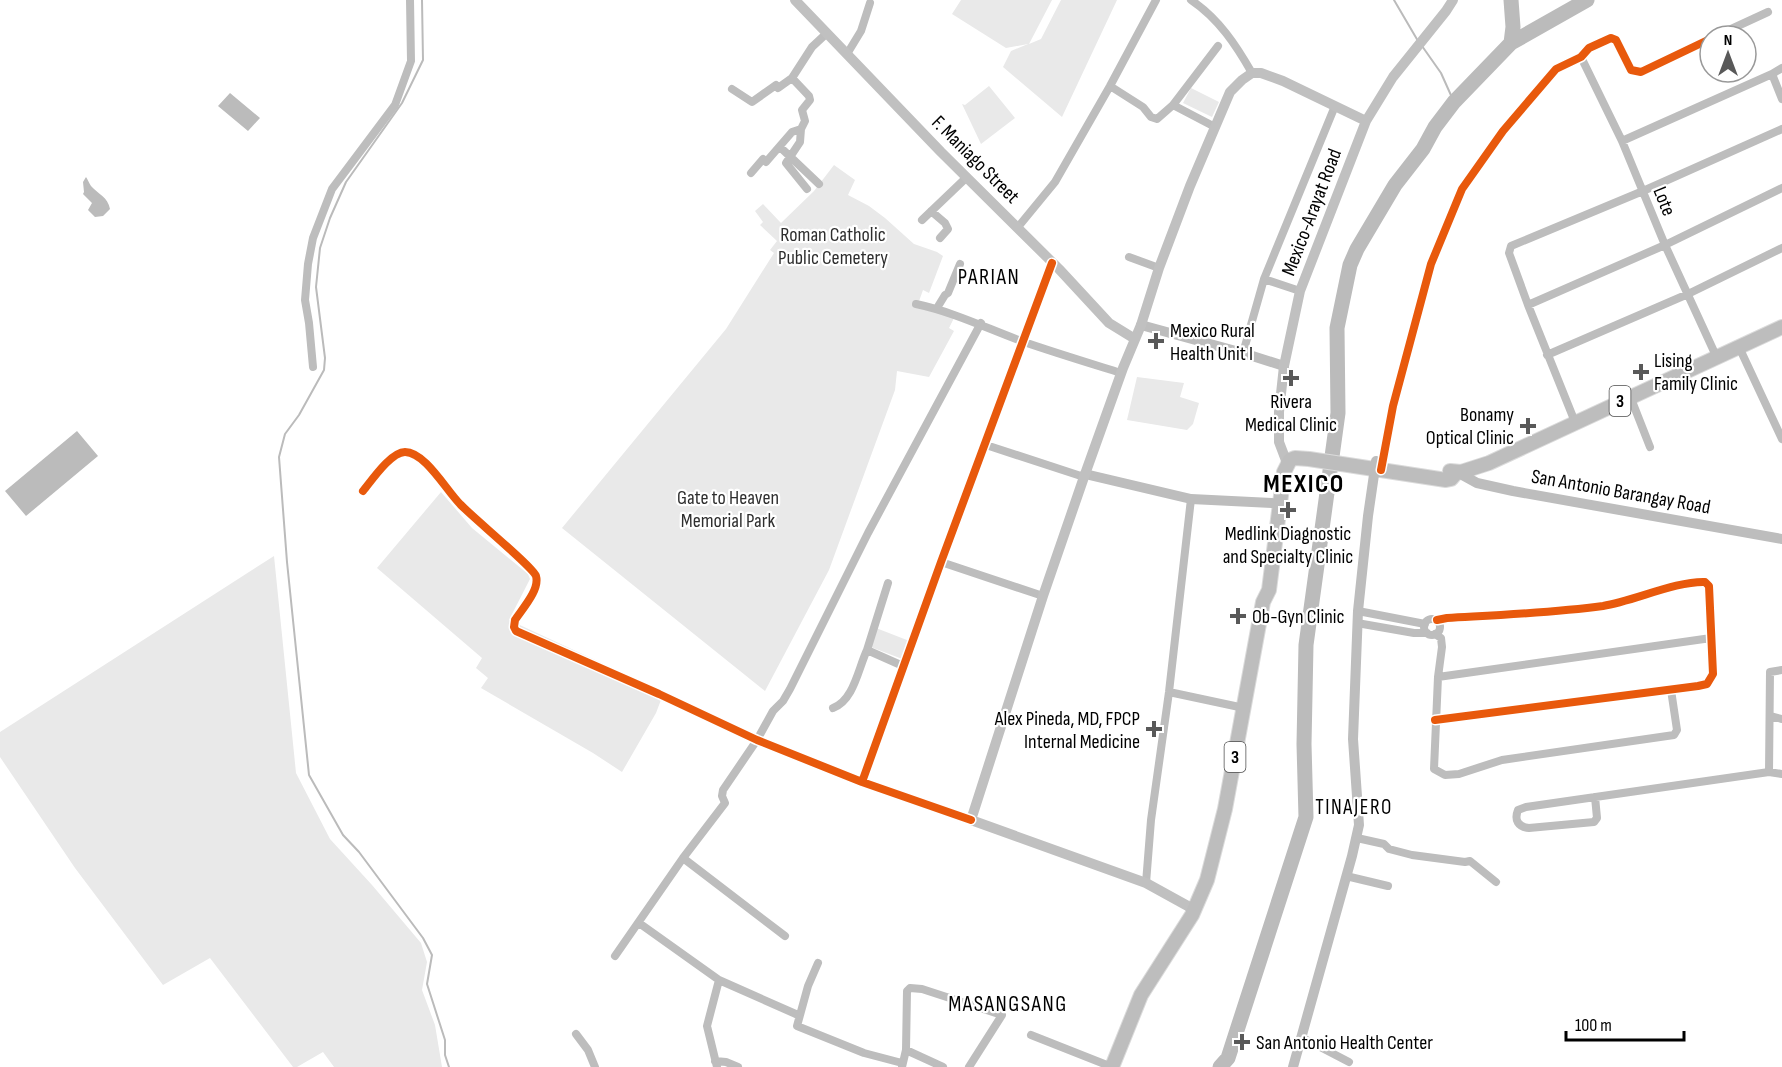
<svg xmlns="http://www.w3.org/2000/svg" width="1782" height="1067" font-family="'Sofia Sans Condensed',sans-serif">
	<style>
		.green { fill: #e9e9e9 }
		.water { fill: #bbb }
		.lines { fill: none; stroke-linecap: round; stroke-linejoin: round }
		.stream { stroke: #bbb; stroke-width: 2 }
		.river { stroke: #bbb; stroke-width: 15 }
		.trunk-casing { stroke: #dbdbdb; stroke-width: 16 }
		.minor { stroke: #bdbdbd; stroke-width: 8 }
		.tertiary { stroke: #bdbdbd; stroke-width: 10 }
		.secondary { stroke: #c0c0c0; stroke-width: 10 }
		.trunk { stroke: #bdbdbd; stroke-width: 14 }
		.cycleway-casing { stroke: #fff; stroke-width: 11 }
		.cycleway { stroke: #e8590c; stroke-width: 8 }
		.poi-dot { fill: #595959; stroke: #fff; stroke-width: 2 }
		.labels { text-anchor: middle; stroke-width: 4.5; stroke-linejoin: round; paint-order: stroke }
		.shield { fill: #fff; stroke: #4c4c4c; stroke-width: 1.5 }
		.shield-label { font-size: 18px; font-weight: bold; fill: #000 }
		.street-label { font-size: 20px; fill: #000; stroke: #fff }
		.park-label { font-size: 20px; fill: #2e2e2e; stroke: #fff }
		.poi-label { font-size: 20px; fill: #000; stroke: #fff; text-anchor: start }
		.neighbourhood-label { font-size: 21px; letter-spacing: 1.5px; fill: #000; stroke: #fff }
		.quarter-label { font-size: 22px; letter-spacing: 1.5px; fill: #000; stroke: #fff }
		.district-label { font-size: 26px; font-weight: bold; letter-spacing: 1.5px; fill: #000; stroke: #fff }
	</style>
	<rect width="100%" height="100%" fill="#fff"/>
	<path class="green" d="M 961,0 L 1052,0 L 1029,44 L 1041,39 L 1061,0 L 1117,0 L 1062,117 L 1003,67 L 1011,51 L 1028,44 L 1006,48 L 952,14 Z
		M 989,86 L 1015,118 L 981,144 L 962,104 L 965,105 Z
		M 1191,88 L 1219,102 L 1212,117 L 1183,103 Z
		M 834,165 L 855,180 L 848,195 L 869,206 L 885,218 L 914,244 L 937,252 L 943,256 L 929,293 L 923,290 L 918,304 L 955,316 L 949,328 L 954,331 L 929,377 L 897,371 L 895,390 L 829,570 L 765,691 L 562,528 L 726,329 L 774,253 L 770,250 L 777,241 L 760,225 L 763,222 L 755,211 L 763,204 L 781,223 L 814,191 Z
		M 1137,377 L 1184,383 L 1180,397 L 1199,403 L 1193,424 L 1187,430 L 1127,420 Z
		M 441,492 L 472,528 L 528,574 L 530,579 L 509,620 L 664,692 L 656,713 L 622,772 L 593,753 L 481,688 L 488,678 L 476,668 L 482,658 L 377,568 Z
		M 274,556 L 296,773 L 330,839 L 372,885 L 421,943 L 427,962 L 422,990 L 435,1025 L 442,1067 L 334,1067 L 323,1052 L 297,1067 L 293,1067 L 210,958 L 163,985 L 75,868 L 0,757 L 0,732 Z
		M 876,628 L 912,642 L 905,660 L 868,646 Z"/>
	<path class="water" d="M 230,93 L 260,118 L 248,131 L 218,106 Z
		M 86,177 C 88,180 89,183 91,186 C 98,194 108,197 110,209 L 103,216 L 95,217 L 88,210 L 92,203 L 83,194 L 84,192 L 83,182 Z
		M 77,431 L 98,456 L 26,516 L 5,491 Z"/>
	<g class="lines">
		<path class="stream" d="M 422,0 L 423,60 L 402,103 L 346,182 L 330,218 L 320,248 L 316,287 L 325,358 L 324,370 L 299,415 L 285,434 L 279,457 L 287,562 L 309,775 L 343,835 L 359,852 L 423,938 L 432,955 L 427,984 L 445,1040 L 445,1055 L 449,1067
			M 1394,0 L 1418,41
			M 1422,46 L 1441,73 L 1454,102"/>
		<path class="river" d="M 1511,0 L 1513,27 L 1511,43
			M 1220,1067 L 1228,1058 L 1306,817 L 1304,744 L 1306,645 L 1338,413 L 1337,328 L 1350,265 L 1357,249 L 1395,185 L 1423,149 L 1435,127 L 1454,102 L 1511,43 L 1587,0"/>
		<defs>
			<path id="trunk" d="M 1450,471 L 1461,472 L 1489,463 L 1782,327
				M 1112,1067 L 1141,995 L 1192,915 L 1207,880 L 1225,809 L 1263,602 L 1269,590 L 1284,472 L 1290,460 L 1295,458 L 1309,459 L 1446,480 L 1451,479 L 1457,472"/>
		</defs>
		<use href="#trunk" class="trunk-casing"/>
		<path class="minor" d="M 1191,0 C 1219,19 1236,45 1252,73
			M 1716,36 L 1768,12
			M 847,54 L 861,31 L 870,3
			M 1581,57 L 1622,141 L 1665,245 L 1717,358
			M 1772,74 L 1782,99
			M 1110,86 L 1143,107 L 1151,117 L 1157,119 L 1173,105 L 1218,46
			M 732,89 L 752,102 L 776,85 L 778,88 L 792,78
			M 1173,105 L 1215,127
			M 801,129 L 800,142 L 786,163 L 807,189
			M 1622,141 L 1772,74 L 1782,68
			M 780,147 L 819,184
			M 751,173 L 763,159 L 766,162 L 792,132 L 801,129 L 805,121 L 802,110 L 810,100 L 809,96 L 792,78 L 812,47 L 827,33
			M 931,211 L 945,223 L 948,229 L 940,238
			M 922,220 L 967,177
			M 1018,227 L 1055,182 L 1110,86 L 1156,0
			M 1129,257 L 1159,268
			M 1264,279 L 1300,291
			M 916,304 C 954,312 988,329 1024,342 C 1056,353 1089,363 1121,373
			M 1528,305 L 1665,245 L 1782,188
			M 937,308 L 945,295 L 948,293 L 960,264
			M 1739,347 L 1782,439
			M 1243,353 L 1264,279 L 1335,106
			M 1547,355 L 1688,294 L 1782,248
			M 313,367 L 309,323 L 305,300 L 308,264 L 313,238 L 332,189 L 395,105 L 411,61 L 410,0
			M 1630,396 L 1650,447
			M 1575,422 L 1528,305 L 1509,253 L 1511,246 L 1643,191 L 1782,129
			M 986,445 L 1084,477
			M 1381,470 L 1393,406 L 1431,264 L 1462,189 L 1503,131 L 1556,69 L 1581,57 L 1589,48 L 1611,38 L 1616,40 L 1631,70 L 1641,72 L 1710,39
			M 363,491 C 372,480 391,452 405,452 C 425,452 446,490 460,504 C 471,516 533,567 536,576 C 540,590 522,609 515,620 L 514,627 L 516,631 L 659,694 L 757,740 L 862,782 L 971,820
			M 941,562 L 1043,596
			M 888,583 L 867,650 L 903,666
			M 1358,611 L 1425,624
			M1424 627a8 8 0 1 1 16 0a8 8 0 1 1-16 0Z
			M 1357,623 L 1414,633 L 1427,633
			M 1435,634 L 1441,638 L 1442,647 L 1438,677 L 1434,769 L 1445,775 L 1459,774 L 1502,760 L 1674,735 L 1677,730 L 1671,690
			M 1438,677 L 1711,638
			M 1169,692 L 1244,708
			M 833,708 C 854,700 858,669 867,650
			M 1770,716 L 1782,719
			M 1435,720 L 1698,686 L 1707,684 L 1713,674 L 1709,586 L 1705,582 C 1676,581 1634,601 1603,606 C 1551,613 1499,615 1447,618 L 1437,620
			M 1769,772 L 1770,672 L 1782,670
			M 862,782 L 941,562 L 1052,263
			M 1595,797 L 1597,818 L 1594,822 L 1529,828 C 1518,827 1514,820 1518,810 L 1526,807 L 1769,772 L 1782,774
			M 1357,838 L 1384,844 L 1389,849 L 1412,855 L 1465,862 L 1470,861 L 1496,882
			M 1346,876 L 1388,886
			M 1146,883 L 1151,820 L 1169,692 L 1191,499
			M 639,923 L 719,980 L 707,1026 L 717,1067
			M 785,936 L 683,858 L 725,803 L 722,796 L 723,790 L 757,740 L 773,711 L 783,701 L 790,689 L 868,533 L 981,323
			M 615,956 L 683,858
			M 818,963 L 808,986 L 797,1026 L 864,1053 L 902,1063
			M 719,980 L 798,1015
			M 576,1034 L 588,1050 L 595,1067
			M 1031,1035 L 1112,1067
			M 1301,1037 L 1349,1062
			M 906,1050 L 943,1067
			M 715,1061 L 726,1062 L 738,1067
			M 902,1067 L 906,1050 L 907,991 L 910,988 L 922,989 L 1002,1015 L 969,1067"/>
		<path class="tertiary" d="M 1141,325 L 1243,353 L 1284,366
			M 1457,472 L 1477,483 L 1513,491 L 1782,539
			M 1085,474 L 1191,499 L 1272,503
			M 1293,1067 L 1352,856 L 1359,825 L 1353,739 L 1358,611 L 1368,516 L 1376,461"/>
		<path class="secondary" d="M 795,0 L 941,152 L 1059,269 L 1109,323 L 1135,339
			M 1287,463 L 1279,442 L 1279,412 L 1284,366 L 1300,291 L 1366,121 L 1393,77 L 1446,11 L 1453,0
			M 1195,910 L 1146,883 L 971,820 L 1043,596 L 1084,477 L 1123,368 L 1141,325 L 1159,268 L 1190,186 L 1230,92 L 1242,80 L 1252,73 L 1261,73 L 1283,81 L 1366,121"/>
		<use href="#trunk" class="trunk"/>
		<defs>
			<path id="cycleway" d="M 1381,470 L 1393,406 L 1431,264 L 1462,189 L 1503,131 L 1556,69 L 1581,57 L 1589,48 L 1611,38 L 1616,40 L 1631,70 L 1641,72 L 1710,39
				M 363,491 C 372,480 391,452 405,452 C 425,452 446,490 460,504 C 471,516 533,567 536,576 C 540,590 522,609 515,620 L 514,627 L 516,631 L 659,694 L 757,740 L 862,782 L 971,820
				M 1435,720 L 1698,686 L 1707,684 L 1713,674 L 1709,586 L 1705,582 C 1676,581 1634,601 1603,606 C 1551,613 1499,615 1447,618 L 1437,620
				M 862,782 L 941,562 L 1052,263"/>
		</defs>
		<use href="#cycleway" class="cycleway-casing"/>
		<use href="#cycleway" class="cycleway"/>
	</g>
	<g class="poi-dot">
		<path d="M1153 332h6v6h6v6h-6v6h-6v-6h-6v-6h6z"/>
		<path d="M1638 363h6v6h6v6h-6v6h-6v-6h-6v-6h6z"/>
		<path d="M1288 369h6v6h6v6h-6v6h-6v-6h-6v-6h6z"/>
		<path d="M1525 417h6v6h6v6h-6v6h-6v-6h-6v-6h6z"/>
		<path d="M1285 501h6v6h6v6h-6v6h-6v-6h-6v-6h6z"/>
		<path d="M1235 607h6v6h6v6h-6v6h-6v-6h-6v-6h6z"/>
		<path d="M1151 720h6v6h6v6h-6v6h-6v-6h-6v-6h6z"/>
		<path d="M1239 1033h6v6h6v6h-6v6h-6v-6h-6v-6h6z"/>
	</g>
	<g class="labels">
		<g class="shield">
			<rect x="1609.5" y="386" width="21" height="30" rx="4.5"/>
			<rect x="1224.5" y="742" width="21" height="30" rx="4.5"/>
		</g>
		<g class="shield-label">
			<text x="1620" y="407">3</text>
			<text x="1235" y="763">3</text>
		</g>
		<g class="street-label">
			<text transform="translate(976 159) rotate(45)" y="7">F. Maniago Street</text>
			<text transform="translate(1665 201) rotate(68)" y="7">Lote</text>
			<text transform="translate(1311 212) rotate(-69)" y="7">Mexico-Arayat Road</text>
			<text transform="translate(1621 491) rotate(10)" y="7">San Antonio Barangay Road</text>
		</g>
		<g class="park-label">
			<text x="833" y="241">Roman Catholic<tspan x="833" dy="23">Public Cemetery</tspan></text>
			<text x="728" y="504">Gate to Heaven<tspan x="728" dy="23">Memorial Park</tspan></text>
		</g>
		<g class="poi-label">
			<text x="1170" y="337">Mexico Rural<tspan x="1170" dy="23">Health Unit I</tspan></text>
			<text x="1654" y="367">Lising<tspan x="1654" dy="23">Family Clinic</tspan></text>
			<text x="1291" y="408" text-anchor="middle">Rivera<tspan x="1291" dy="23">Medical Clinic</tspan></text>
			<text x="1514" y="421" text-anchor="end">Bonamy<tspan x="1514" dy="23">Optical Clinic</tspan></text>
			<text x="1288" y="540" text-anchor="middle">Medlink Diagnostic<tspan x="1288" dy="23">and Specialty Clinic</tspan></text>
			<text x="1252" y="623">Ob-Gyn Clinic</text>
			<text x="1140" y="725" text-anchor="end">Alex Pineda, MD, FPCP<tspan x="1140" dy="23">Internal Medicine</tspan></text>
			<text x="1256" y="1049">San Antonio Health Center</text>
		</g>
		<g class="neighbourhood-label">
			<text x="1354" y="814">TINAJERO</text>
		</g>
		<g class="quarter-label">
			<text x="989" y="284">PARIAN</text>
			<text x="1008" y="1011">MASANGSANG</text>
		</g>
		<g class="district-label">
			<text x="1304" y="492">MEXICO</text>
		</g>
	</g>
	<g transform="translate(1728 54)"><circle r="28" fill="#ffffff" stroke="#999999" stroke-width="1.5"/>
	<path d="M0-4.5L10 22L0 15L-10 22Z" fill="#595959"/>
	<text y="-9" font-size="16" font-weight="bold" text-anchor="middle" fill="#000000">N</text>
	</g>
	<path d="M1566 1031v9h118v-9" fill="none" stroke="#000000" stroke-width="3"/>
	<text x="1575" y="1031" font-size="18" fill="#000000" stroke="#ffffff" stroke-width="4.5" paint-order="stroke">100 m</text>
</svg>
